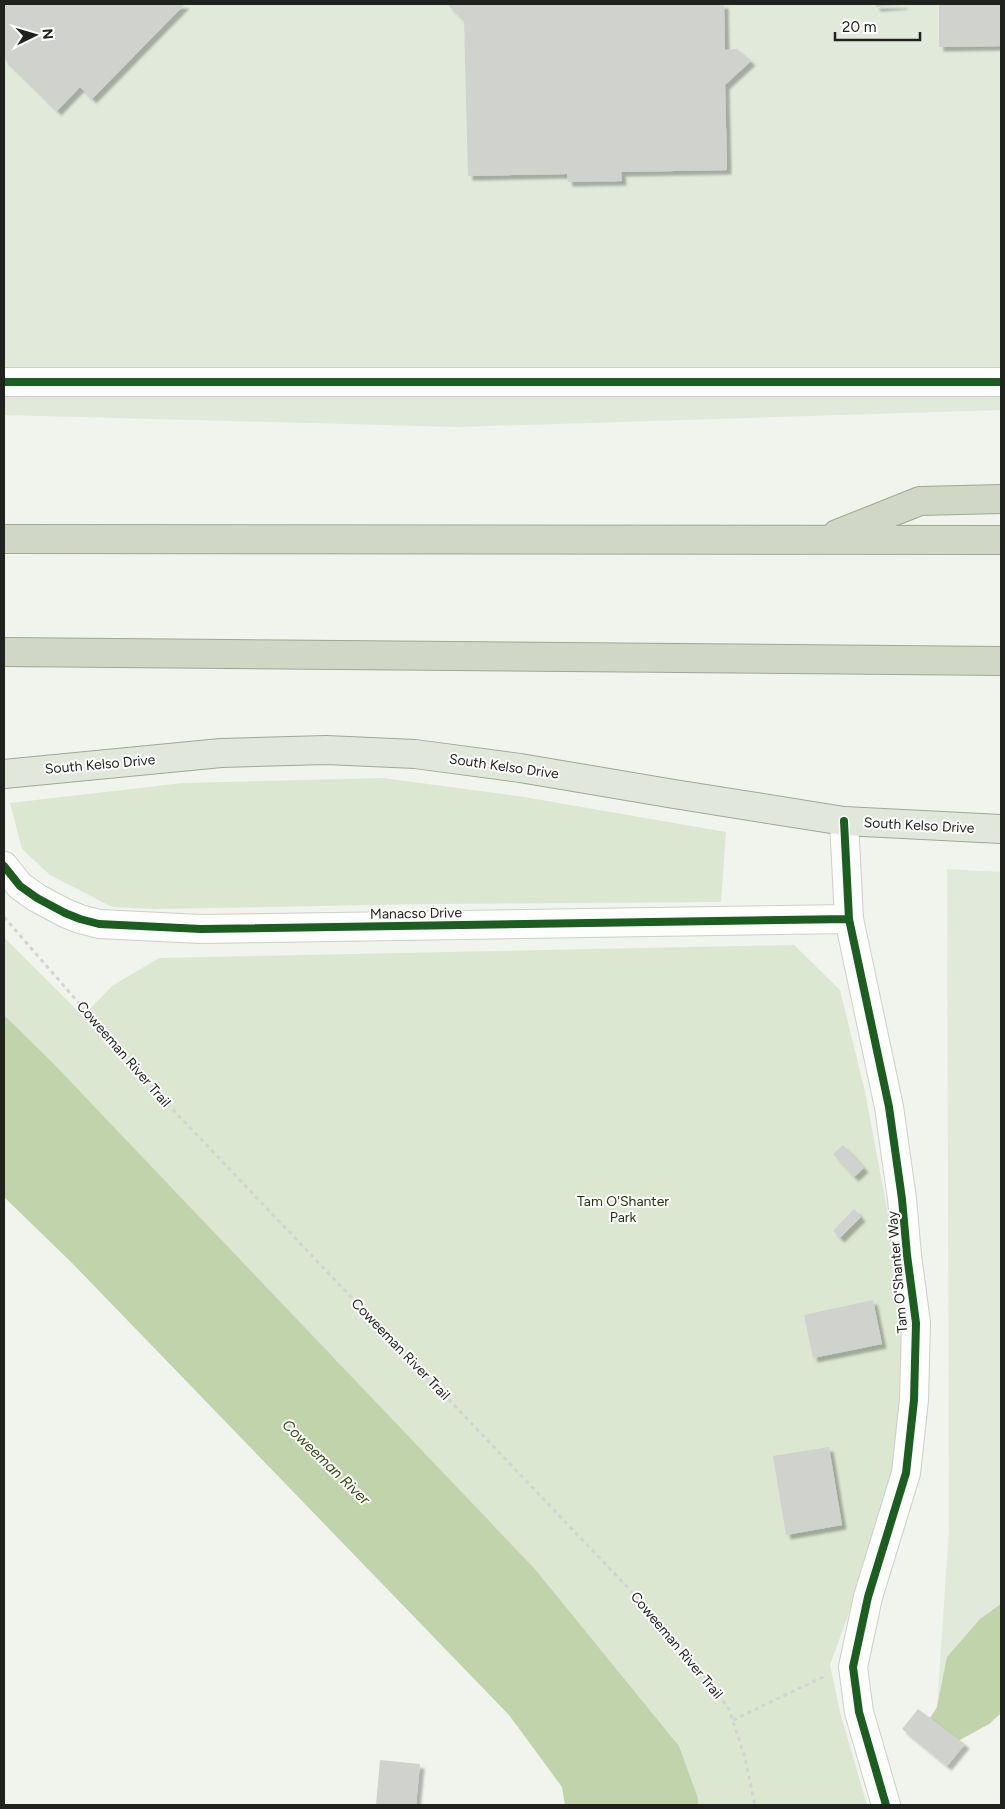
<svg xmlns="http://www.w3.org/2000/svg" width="1005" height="1809" font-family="Figtree,sans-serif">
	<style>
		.built { fill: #e1e9db }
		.green { fill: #dbe7d0 }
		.water { fill: #c0d3aa }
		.building { fill: #cfd2cd; filter: url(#shadow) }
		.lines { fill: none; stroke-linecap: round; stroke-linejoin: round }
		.minor-casing { stroke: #cccfca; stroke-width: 30 }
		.major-casing { stroke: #9fa893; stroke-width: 30 }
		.highway-casing { stroke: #9fa893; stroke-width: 30 }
		.path { stroke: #d2d4d2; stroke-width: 3; stroke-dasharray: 4 4; stroke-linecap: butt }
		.minor { stroke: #fdfdfc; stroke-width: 28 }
		.major { stroke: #e2e7dc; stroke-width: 28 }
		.highway { stroke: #d1d7c7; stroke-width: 28 }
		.cycleway-casing { stroke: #fff; stroke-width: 11 }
		.cycleway { stroke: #1b5e20; stroke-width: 8 }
		.labels { text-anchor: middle; stroke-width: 4; stroke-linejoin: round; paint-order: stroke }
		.street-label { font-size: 14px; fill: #20221e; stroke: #fff }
		.park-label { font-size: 14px; fill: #23330b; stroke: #fff }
		.water-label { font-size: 15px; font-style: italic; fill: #334b0f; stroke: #fff }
	</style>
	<defs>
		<filter id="shadow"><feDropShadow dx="4.5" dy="4.5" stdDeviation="1" flood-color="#0004"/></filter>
	</defs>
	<rect width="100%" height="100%" fill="#f0f4ed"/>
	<path class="built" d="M 4,4 L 1001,4 L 1001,410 L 458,427 L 4,415 Z
		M 947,869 L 1001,872 L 1001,1713 L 989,1724 L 929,1720 L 937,1707 L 949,1529 Z"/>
	<path class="green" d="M 383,778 L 524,797 L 726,832 L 721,902 L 427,904 L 155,909 L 112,907 L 50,875 L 22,849 L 10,803 L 183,783 Z
		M 4,937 L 83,1016 L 112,986 L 159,958 L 794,945 L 840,990 L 865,1092 L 894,1246 L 908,1376 L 886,1512 L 830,1665 L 840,1712 L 867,1805 L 698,1805 L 698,1798 L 679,1746 L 535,1569 L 52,1062 L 4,1015 Z"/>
	<path class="water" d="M 4,1015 L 52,1062 L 535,1569 L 679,1746 L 698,1798 L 698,1805 L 565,1805 L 562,1787 L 509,1715 L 72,1263 L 4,1197 Z
		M 1001,1604 L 1001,1713 L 989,1724 L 958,1741 L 929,1720 L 937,1707 L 947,1657 L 980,1619 Z"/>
	<path class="building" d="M 4,4 L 185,4 L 92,99 L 80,87 L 57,111 L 4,59 Z
		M 447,4 L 724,4 L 725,50 L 737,49 L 751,61 L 725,85 L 727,170 L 621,172 L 622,181 L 568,182 L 567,174 L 468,176 L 464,20 Z
		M 875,4 L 903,4 L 903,5 L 876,7 Z
		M 939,4 L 1001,4 L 1001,46 L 939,47 Z
		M 843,1145 L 864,1168 L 854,1177 L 833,1154 Z
		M 854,1209 L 861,1217 L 840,1238 L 833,1231 Z
		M 873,1300 L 882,1344 L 813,1358 L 804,1315 Z
		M 829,1447 L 842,1525 L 786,1535 L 773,1456 Z
		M 918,1709 L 965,1744 L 947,1766 L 902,1729 Z
		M 380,1760 L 420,1764 L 416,1805 L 376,1805 Z"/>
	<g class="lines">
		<defs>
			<path id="minor" d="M 4,382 L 1001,382
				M 844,821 L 849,919 L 889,1107 L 902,1199 L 907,1255 L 916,1323 L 914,1400 L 906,1473 L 868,1597 L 853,1667 L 859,1712 L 886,1805
				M 4,866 L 20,886 L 37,898 L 65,913 L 80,919 L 99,924 L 201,929 L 849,919"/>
			<path id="major" d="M 4,774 L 221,753 L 326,750 L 415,754 L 520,768 L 674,794 L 844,821 L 1001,829"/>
			<path id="highway" d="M 837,534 L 920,501 L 1001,499
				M 4,539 L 1001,540
				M 4,652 L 1001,661"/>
		</defs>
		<use href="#minor" class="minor-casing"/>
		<use href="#major" class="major-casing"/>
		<use href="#highway" class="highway-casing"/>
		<path class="path" d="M 4,917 L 158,1094 L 651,1612 L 698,1667 L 729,1709 L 745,1758 L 755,1805
			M 733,1720 L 823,1677 L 825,1673"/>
		<use href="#minor" class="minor"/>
		<use href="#major" class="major"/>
		<use href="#highway" class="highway"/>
		<defs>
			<path id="cycleway" d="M 4,382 L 1001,382
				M 844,821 L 849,919 L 889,1107 L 902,1199 L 907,1255 L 916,1323 L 914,1400 L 906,1473 L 868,1597 L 853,1667 L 859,1712 L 886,1805
				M 4,866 L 20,886 L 37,898 L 65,913 L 80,919 L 99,924 L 201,929 L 849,919"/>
		</defs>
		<use href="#cycleway" class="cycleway-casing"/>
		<use href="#cycleway" class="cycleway"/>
	</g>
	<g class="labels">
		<g class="street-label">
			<text transform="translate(100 764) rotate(-5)" y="5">South Kelso Drive</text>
			<text transform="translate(504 766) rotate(8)" y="5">South Kelso Drive</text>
			<text transform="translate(919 825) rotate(3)" y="5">South Kelso Drive</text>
			<text transform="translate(416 913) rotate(-1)" y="5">Manacso Drive</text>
			<text transform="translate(124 1054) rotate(49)" y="5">Coweeman River Trail</text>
			<text transform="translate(897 1272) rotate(-95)" y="5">Tam O'Shanter Way</text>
			<text transform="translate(401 1349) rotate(46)" y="5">Coweeman River Trail</text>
			<text transform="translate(677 1645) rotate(50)" y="5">Coweeman River Trail</text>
		</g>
		<g class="park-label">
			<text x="623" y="1206">Tam O'Shanter<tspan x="623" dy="16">Park</tspan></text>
		</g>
		<g class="water-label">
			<text transform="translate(326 1462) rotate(44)" y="5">Coweeman River</text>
		</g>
	</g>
	<rect width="1005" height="1809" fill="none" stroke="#20221e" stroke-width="10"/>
	<g transform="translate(35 35) rotate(85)" stroke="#ffffff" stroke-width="4" paint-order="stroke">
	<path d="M0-4L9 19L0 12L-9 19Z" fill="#20221e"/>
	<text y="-8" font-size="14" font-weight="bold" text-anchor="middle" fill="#20221e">N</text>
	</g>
	<path d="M835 32v8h85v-8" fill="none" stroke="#20221e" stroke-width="2.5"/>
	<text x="842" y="32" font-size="15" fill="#20221e" stroke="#ffffff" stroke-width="4" paint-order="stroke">20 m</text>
</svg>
